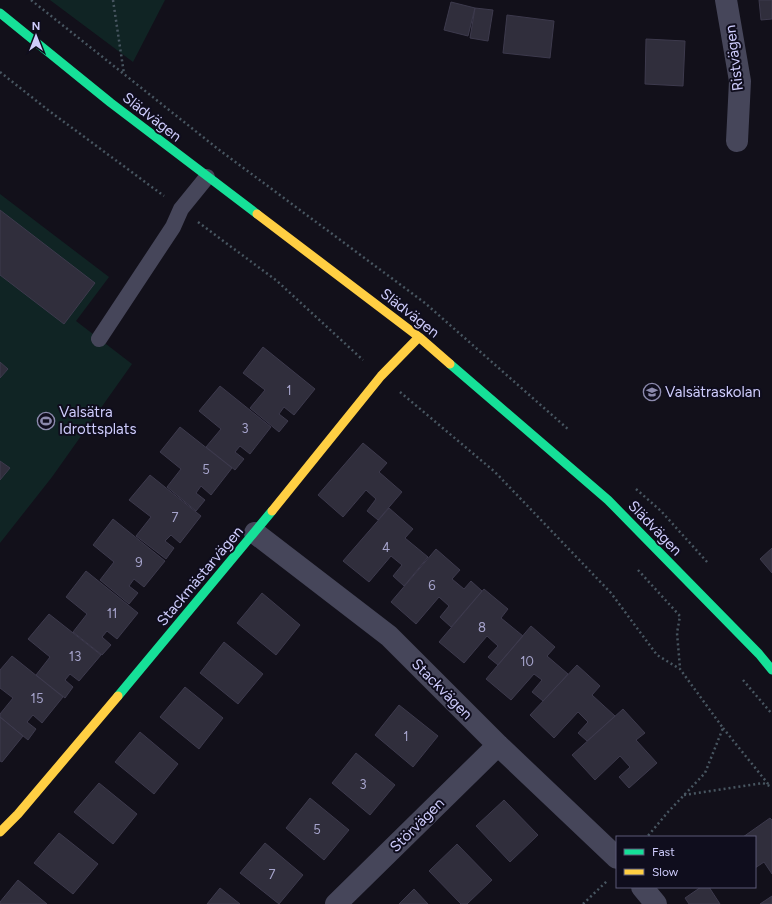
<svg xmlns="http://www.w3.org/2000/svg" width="772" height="904" font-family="Figtree,sans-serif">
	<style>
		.grass { fill: #102424 }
		.building { fill: #302e3c; stroke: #3d3a4d }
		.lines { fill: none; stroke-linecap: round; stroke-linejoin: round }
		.path { stroke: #485661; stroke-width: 2.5; stroke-dasharray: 2 3; stroke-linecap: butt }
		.lane { stroke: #46465a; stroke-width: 16 }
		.street { stroke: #46465a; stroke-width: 22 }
		.fast { stroke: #16e098; stroke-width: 9 }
		.slow { stroke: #ffcf43; stroke-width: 9 }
		.labels { text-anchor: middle; stroke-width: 4; stroke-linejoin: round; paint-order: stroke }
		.number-label { font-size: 13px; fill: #a6a4cc }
		.street-label { font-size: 15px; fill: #ceccfc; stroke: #0f0d1d }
		.poi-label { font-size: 15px; fill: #ceccfc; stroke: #0f0d1d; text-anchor: start }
	</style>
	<rect width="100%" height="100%" fill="#12101a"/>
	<path class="grass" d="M 50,0 L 165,0 L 133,62 Z
		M 0,194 L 109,277 L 76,321 L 132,364 L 52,477 L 0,543 Z"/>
	<path class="building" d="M 759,0 L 772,0 L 772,19 L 761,20 Z
		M 451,2 L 475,8 L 468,36 L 444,30 Z
		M 475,8 L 493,10 L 488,41 L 470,38 Z
		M 507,15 L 554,21 L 550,58 L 503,53 Z
		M 646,39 L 685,41 L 683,86 L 645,84 Z
		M 0,210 L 95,283 L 64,324 L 0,275 Z
		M 263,347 L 315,389 L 294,415 L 284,407 L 279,414 L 288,421 L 279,432 L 250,408 L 265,390 L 243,373 Z
		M 0,362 L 8,369 L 0,378 Z
		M 220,386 L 271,427 L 250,454 L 240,446 L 235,452 L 244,459 L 235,470 L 206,447 L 221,429 L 199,411 Z
		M 180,427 L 232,468 L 211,495 L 201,486 L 196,493 L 205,500 L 196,511 L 167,487 L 181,469 L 160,452 Z
		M 363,443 L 387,463 L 379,472 L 402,492 L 378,520 L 367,511 L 376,499 L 366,490 L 343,517 L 318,495 Z
		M 0,461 L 10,468 L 0,480 Z
		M 150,475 L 201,516 L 180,543 L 171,535 L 165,541 L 174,548 L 166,559 L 136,536 L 151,517 L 129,500 Z
		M 389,508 L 413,529 L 405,538 L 428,557 L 404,586 L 393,576 L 402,565 L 391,556 L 369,582 L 343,561 Z
		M 113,519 L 165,561 L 144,587 L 134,579 L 129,586 L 138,593 L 129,604 L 100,580 L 114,562 L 93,545 Z
		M 772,548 L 772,573 L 760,559 Z
		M 436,549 L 460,570 L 452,579 L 464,589 L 471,581 L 482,591 L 451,627 L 440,617 L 449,606 L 439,597 L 416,624 L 391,602 Z
		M 86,571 L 138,613 L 117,639 L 107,631 L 102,637 L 111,645 L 102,655 L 73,632 L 87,614 L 66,597 Z
		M 484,589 L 508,609 L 501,618 L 523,636 L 498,665 L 488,657 L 498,646 L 487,636 L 464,663 L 439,642 Z
		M 262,593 L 300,625 L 276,655 L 237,623 Z
		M 49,614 L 101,655 L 79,681 L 70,674 L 65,680 L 73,687 L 65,698 L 36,675 L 50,657 L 28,639 Z
		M 531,626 L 555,647 L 547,656 L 568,674 L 543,701 L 532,692 L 542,680 L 534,674 L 511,700 L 486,679 Z
		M 224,642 L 263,674 L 238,704 L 200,673 Z
		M 12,656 L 63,697 L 42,723 L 33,715 L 27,722 L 36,729 L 28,740 L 0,717 L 0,714 L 13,698 L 0,688 L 0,670 Z
		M 577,665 L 600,686 L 592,695 L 615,716 L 587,741 L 578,733 L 588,722 L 578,712 L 554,738 L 530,715 Z
		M 185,687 L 223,718 L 199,749 L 160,717 Z
		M 399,705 L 438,736 L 413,767 L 375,735 Z
		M 623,709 L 645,733 L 636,740 L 657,763 L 629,788 L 619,777 L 630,767 L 620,756 L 595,780 L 572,755 Z
		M 0,717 L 23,736 L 2,762 L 0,761 Z
		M 140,732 L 178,764 L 154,794 L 115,762 Z
		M 356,753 L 395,785 L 370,815 L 332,783 Z
		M 99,783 L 137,814 L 113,844 L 74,812 Z
		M 310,798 L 349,830 L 324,860 L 286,828 Z
		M 504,800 L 538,835 L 510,862 L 476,826 Z
		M 770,818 L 772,820 L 772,874 L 764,862 L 755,868 L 755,837 L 743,837 Z
		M 59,833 L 98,864 L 73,894 L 34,863 Z
		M 265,843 L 303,875 L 279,904 L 240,873 Z
		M 457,844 L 492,880 L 467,904 L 461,904 L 429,871 Z
		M 18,880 L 47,904 L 0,904 L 0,902 Z
		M 701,887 L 709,887 L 720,904 L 689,904 L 685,898 Z
		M 220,888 L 240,904 L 207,904 Z
		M 414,889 L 428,904 L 399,904 Z
		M 772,896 L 772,904 L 760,904 Z"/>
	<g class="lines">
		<path class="path" d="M 31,0 L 218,149 L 425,303 L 569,430
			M 113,0 L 124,74
			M 0,72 L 48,110 L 164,196
			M 198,222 L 277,281 L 363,360
			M 400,392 L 495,472 L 611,593 L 657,655 L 680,669 L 723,728 L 705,773 L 668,812 L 647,837
			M 636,489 L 661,511 L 708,563
			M 638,570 L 680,616 L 677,633 L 680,668
			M 743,680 L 772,714
			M 723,728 L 769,785
			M 684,795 L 763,783 L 772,787
			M 583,904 L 607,881"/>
		<path class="lane" d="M 99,339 L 173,227 L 181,209 L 207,177"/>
		<path class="street" d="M 726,0 L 740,81 L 737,141
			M 255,533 L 389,636 L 498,745 L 617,858
			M 642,887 L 656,904
			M 336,904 L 498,745"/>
		<path class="fast" d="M 0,13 L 111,103 L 257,214
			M 450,364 L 608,500 L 759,654 L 772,670
			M 118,696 L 272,511"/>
		<path class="slow" d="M 257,214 L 419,337 L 450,364
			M 272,511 L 381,376 L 419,337
			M 0,832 L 18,814 L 118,696"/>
	</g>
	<defs>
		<symbol id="school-ring" viewBox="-11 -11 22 22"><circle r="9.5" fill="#0f0d1d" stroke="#8c8aad" stroke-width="1.5"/><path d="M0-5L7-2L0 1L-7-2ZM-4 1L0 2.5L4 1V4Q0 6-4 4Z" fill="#8c8aad"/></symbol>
		<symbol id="stadium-ring" viewBox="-11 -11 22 22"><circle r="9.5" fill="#0f0d1d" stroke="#8c8aad" stroke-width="1.5"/><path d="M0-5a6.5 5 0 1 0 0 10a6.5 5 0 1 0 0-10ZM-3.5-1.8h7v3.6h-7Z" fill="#8c8aad"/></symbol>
	</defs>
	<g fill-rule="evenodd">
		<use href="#school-ring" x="642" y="382" width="20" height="20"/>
		<use href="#stadium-ring" x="36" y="411" width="20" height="20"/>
	</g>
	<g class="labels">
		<g class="number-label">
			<text x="289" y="395">1</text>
			<text x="245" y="433">3</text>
			<text x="206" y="474">5</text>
			<text x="175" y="522">7</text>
			<text x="386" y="552">4</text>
			<text x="139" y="567">9</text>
			<text x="432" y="590">6</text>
			<text x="112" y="618">11</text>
			<text x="482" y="632">8</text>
			<text x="75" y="661">13</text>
			<text x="527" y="666">10</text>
			<text x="37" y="703">15</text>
			<text x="406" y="741">1</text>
			<text x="363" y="789">3</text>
			<text x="317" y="834">5</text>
			<text x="272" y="879">7</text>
		</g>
		<g class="street-label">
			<text transform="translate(734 58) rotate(-97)" y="5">Ristvägen</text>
			<text transform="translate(152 117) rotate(38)" y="5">Slädvägen</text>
			<text transform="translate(410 313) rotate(38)" y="5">Slädvägen</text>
			<text transform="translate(655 528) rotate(46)" y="5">Slädvägen</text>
			<text transform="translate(200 576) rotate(-50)" y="5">Stackmästarvägen</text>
			<text transform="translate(442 689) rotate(45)" y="5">Stackvägen</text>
			<text transform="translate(417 825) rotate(-45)" y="5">Störvägen</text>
		</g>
		<g class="poi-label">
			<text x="665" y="397">Valsätraskolan</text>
			<text x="59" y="417">Valsätra<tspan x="59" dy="17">Idrottsplats</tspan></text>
		</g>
	</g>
	<rect x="616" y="836" width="140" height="52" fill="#0f0d1d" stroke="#5b5976"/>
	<rect x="624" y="849" width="20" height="6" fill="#16e098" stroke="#5b5976"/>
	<text x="652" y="856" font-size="12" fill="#ceccfc">Fast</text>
	<rect x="624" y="869" width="20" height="6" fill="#ffcf43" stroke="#5b5976"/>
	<text x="652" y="876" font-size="12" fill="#ceccfc">Slow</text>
	<g transform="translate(36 36)" stroke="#0f0d1d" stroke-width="3" paint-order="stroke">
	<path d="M0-3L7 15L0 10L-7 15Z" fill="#ceccfc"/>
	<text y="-6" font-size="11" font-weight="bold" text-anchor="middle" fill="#ceccfc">N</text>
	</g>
</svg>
